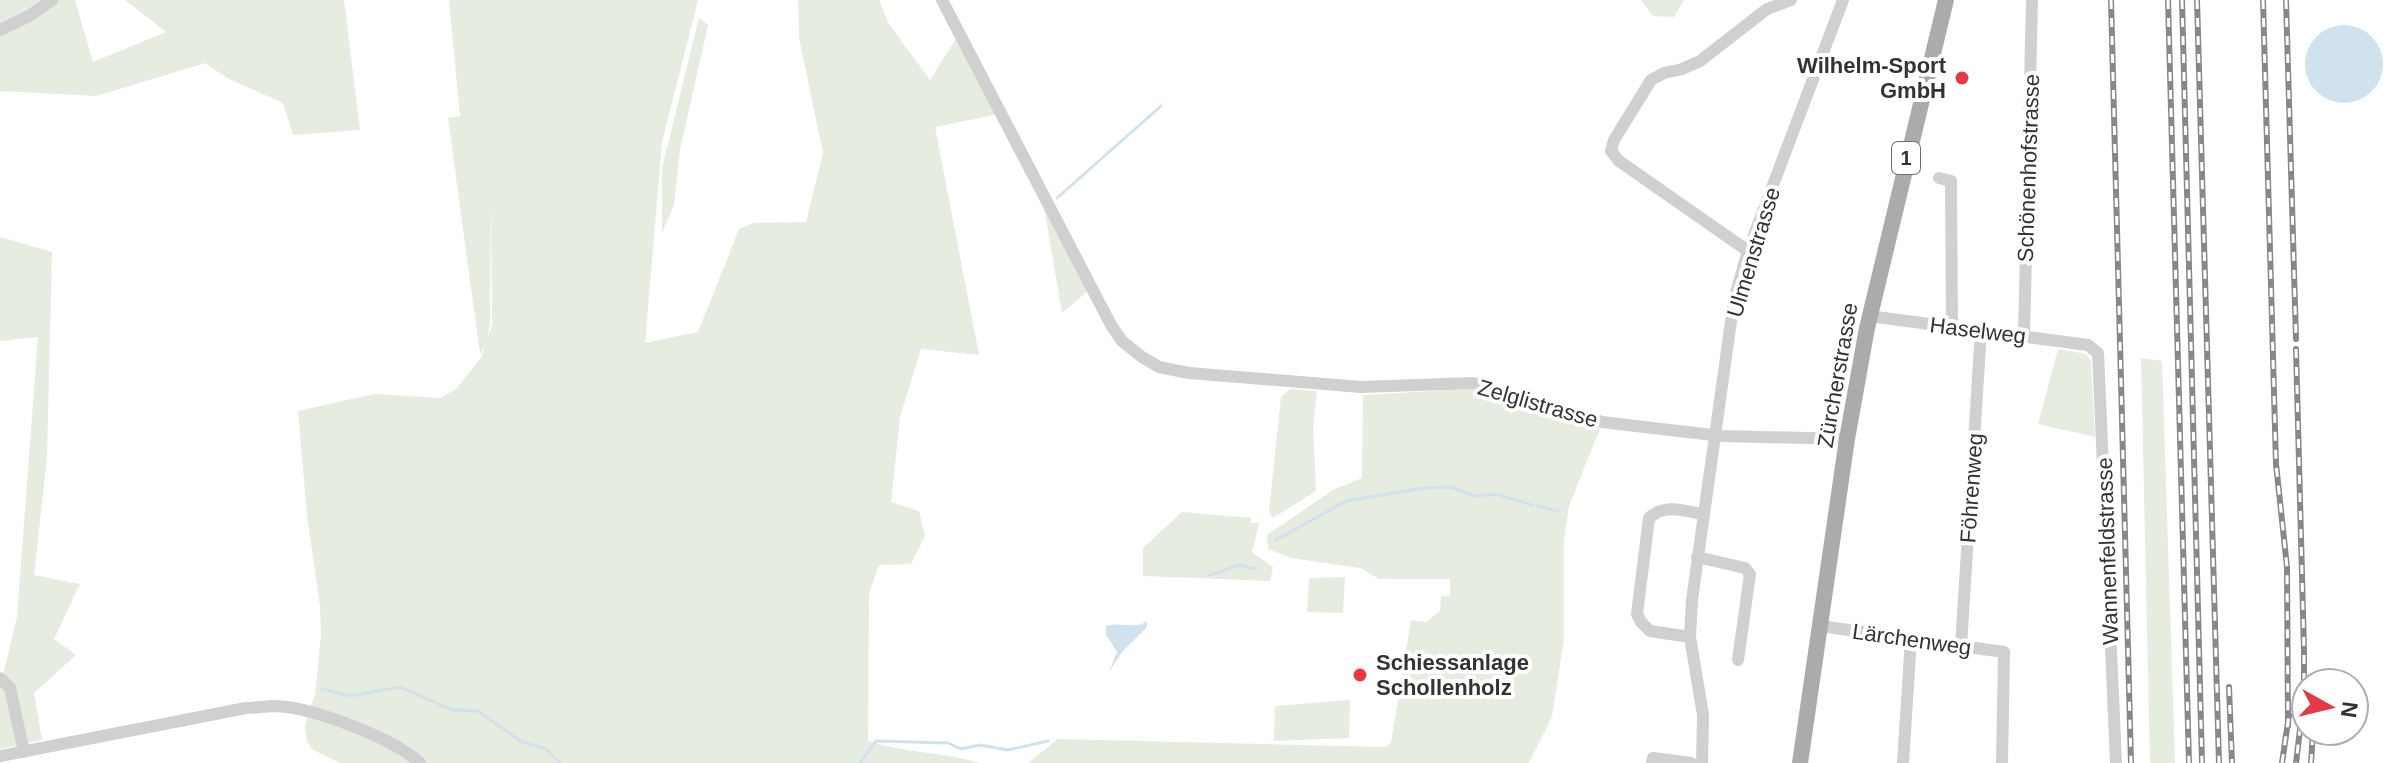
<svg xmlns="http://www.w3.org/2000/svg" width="2386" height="763" font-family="Arial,sans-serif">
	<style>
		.green { fill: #e6ecdf; fill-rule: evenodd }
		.water { fill: #cfe2ee }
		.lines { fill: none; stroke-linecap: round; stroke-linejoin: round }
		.stream { stroke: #cfe2ee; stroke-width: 3 }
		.minor { stroke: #d0d0d0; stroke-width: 12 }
		.major { stroke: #ababab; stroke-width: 16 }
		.rail-casing { stroke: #888; stroke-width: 6 }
		.rail { stroke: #fff; stroke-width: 3; stroke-dasharray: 9; stroke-linecap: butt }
		.poi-dot { fill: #e63946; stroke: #fff; stroke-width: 3 }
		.labels { text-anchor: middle; stroke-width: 8; stroke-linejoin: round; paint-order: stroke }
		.shield { fill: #fff; stroke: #707070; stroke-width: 2 }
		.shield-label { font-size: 20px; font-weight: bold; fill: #333 }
		.poi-label { font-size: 22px; font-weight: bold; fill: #333; stroke: #fff; text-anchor: end }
		.street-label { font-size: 22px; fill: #333; stroke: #fff }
	</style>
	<rect width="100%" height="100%" fill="#fff"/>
	<path class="green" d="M 0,0 L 75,0 L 93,62 L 166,32 L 125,0 L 344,0 L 360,130 L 293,135 L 283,103 L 227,78 L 205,63 L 96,96 L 0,91 Z
		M 449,0 L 698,0 L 662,142 L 645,343 L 698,332 L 739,229 L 754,223 L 806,222 L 823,153 L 799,38 L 798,0 L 879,0 L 889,24 L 930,80 L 957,37 L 998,114 L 935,127 L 979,355 L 921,349 L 900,417 L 891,502 L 919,511 L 925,536 L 911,564 L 879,565 L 869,593 L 868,741 C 904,753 944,752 980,763 L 340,763 L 313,750 L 307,741 L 305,727 L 308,711 L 315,696 L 321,635 L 320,606 L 307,515 L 298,411 L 374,394 L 441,398 L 457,388 L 481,358 L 485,346 L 480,354 L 448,118 L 460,116 ZM 491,193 L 492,325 L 487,339 L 490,324 Z
		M 1641,0 L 1684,0 L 1674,17 L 1653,16 Z
		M 699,18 L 708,25 L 680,150 L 674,205 L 662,233 L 662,168 Z
		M 1043,201 L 1088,291 L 1062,313 Z
		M 0,237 L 52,252 L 47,457 L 34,575 L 80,584 L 54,639 L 76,655 L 34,693 L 42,740 L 0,749 L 0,680 L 2,680 L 17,617 L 38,337 L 0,341 Z
		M 2058,349 L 2086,354 L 2091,361 L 2095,437 L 2038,424 Z
		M 2141,358 L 2162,361 L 2175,763 L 2150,763 Z
		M 1290,389 L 1317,391 L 1313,426 L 1316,491 L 1273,518 L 1269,511 L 1281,397 Z
		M 1465,389 L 1488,391 L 1600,428 L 1569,506 L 1564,540 L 1564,638 L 1552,717 L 1529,763 L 1028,763 L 1058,739 L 1387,747 L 1391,743 L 1411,620 L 1426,622 L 1440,611 L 1441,596 L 1450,596 L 1450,579 L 1379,579 L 1360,568 L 1291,558 L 1268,549 L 1267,535 L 1333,490 L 1362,478 L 1363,395 Z
		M 1182,512 L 1251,518 L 1251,523 L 1259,523 L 1252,552 L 1273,567 L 1270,581 L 1143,576 L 1143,548 Z
		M 1345,577 L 1343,613 L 1307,612 L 1309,578 Z
		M 1350,700 L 1349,738 L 1274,741 L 1275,706 Z"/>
	<path class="water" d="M2305 64a39 39 0 1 1 78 0a39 39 0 1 1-78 0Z
		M 1147,621 L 1147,627 L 1122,652 L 1109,672 L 1117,652 L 1106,635 L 1106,626 C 1119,621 1136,630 1147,621 Z"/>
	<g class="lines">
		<path class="stream" d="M 1057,198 L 1161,106
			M 1538,506 L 1558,511
			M 1276,540 L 1346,501 L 1423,488 L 1451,487 L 1474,496 L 1496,494 L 1532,505
			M 1208,576 L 1239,565 L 1256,569
			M 322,689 L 351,696 L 400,687 L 452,710 L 478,711 L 522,742 L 546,749 L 560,763
			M 860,763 L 876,741 L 948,743 L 961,749 L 980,745 L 1008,750 L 1048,741"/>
		<path class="minor" d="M 942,0 L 1111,325 L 1122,341 L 1142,357 L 1159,367 L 1189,373 L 1361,387 L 1473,383 L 1602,422 L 1721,436 L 1847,439
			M 0,30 L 29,16 L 52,0
			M 1939,178 L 1951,181 L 1952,327
			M 1748,251 L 1619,161 L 1611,151 L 1614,140 L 1651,80 L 1664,73 L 1682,69 L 1700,61 L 1767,9 L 1791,0
			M 1869,316 L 2088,345 L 2098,353 L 2116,763
			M 2024,336 L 2032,0
			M 1697,557 L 1745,568 L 1750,574 L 1738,660
			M 1820,626 L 2004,652 L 2002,763
			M 1690,637 L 1650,631 L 1641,622 L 1637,614 L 1649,518 C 1665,503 1684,511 1703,514
			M 1961,646 L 1981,330
			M 0,678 L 10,688 L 24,752
			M 0,756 L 246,708 C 256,708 267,706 277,706 C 314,708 393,738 420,763
			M 1652,763 L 1653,758 L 1691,763
			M 1702,763 L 1703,715 L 1690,637 L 1692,600 L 1734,300 L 1748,251 L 1843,0
			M 1903,763 L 1911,639"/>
		<path class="major" d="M 1800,763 L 1847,439 L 1867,328 L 1946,0"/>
		<defs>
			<path id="rail" d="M 2111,0 L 2131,763
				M 2168,0 L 2189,763
				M 2182,0 L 2202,763
				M 2197,0 L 2219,763
				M 2263,0 L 2276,464 L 2287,567 L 2288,726
				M 2286,0 L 2296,339
				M 2296,349 L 2304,650 L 2304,696 L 2296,763
				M 2229,687 L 2232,763
				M 2282,763 L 2289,715
				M 2311,763 L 2313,731"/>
		</defs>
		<use href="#rail" class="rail-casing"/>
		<use href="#rail" class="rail"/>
	</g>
	<g class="poi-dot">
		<circle cx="1962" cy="78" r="8"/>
		<circle cx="1360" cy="675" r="8"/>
	</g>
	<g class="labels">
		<rect class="shield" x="1892" y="142" width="28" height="32" rx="6"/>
		<g class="shield-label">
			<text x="1906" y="165">1</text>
		</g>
		<g class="poi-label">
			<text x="1946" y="73">Wilhelm-Sport<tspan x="1946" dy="25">GmbH</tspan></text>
			<text x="1376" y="670" text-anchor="start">Schiessanlage<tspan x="1376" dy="25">Schollenholz</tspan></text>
		</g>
		<g class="street-label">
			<text transform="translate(2028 168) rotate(-88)" y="8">Schönenhofstrasse</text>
			<text transform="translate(1753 252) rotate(-73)" y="8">Ulmenstrasse</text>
			<text transform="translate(1978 330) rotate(7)" y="8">Haselweg</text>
			<text transform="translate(1837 375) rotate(-80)" y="8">Zürcherstrasse</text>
			<text transform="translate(1538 403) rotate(16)" y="8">Zelglistrasse</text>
			<text transform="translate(1971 488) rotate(-86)" y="8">Föhrenweg</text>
			<text transform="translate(2107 551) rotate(-92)" y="8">Wannenfeldstrasse</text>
			<text transform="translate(1912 639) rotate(8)" y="8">Lärchenweg</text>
		</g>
	</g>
	<g transform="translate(2330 707) rotate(98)"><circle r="38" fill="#ffffff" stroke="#adadad" stroke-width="2"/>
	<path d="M0-6L14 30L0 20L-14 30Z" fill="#e63946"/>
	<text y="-12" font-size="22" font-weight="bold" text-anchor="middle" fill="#333333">N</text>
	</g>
</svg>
